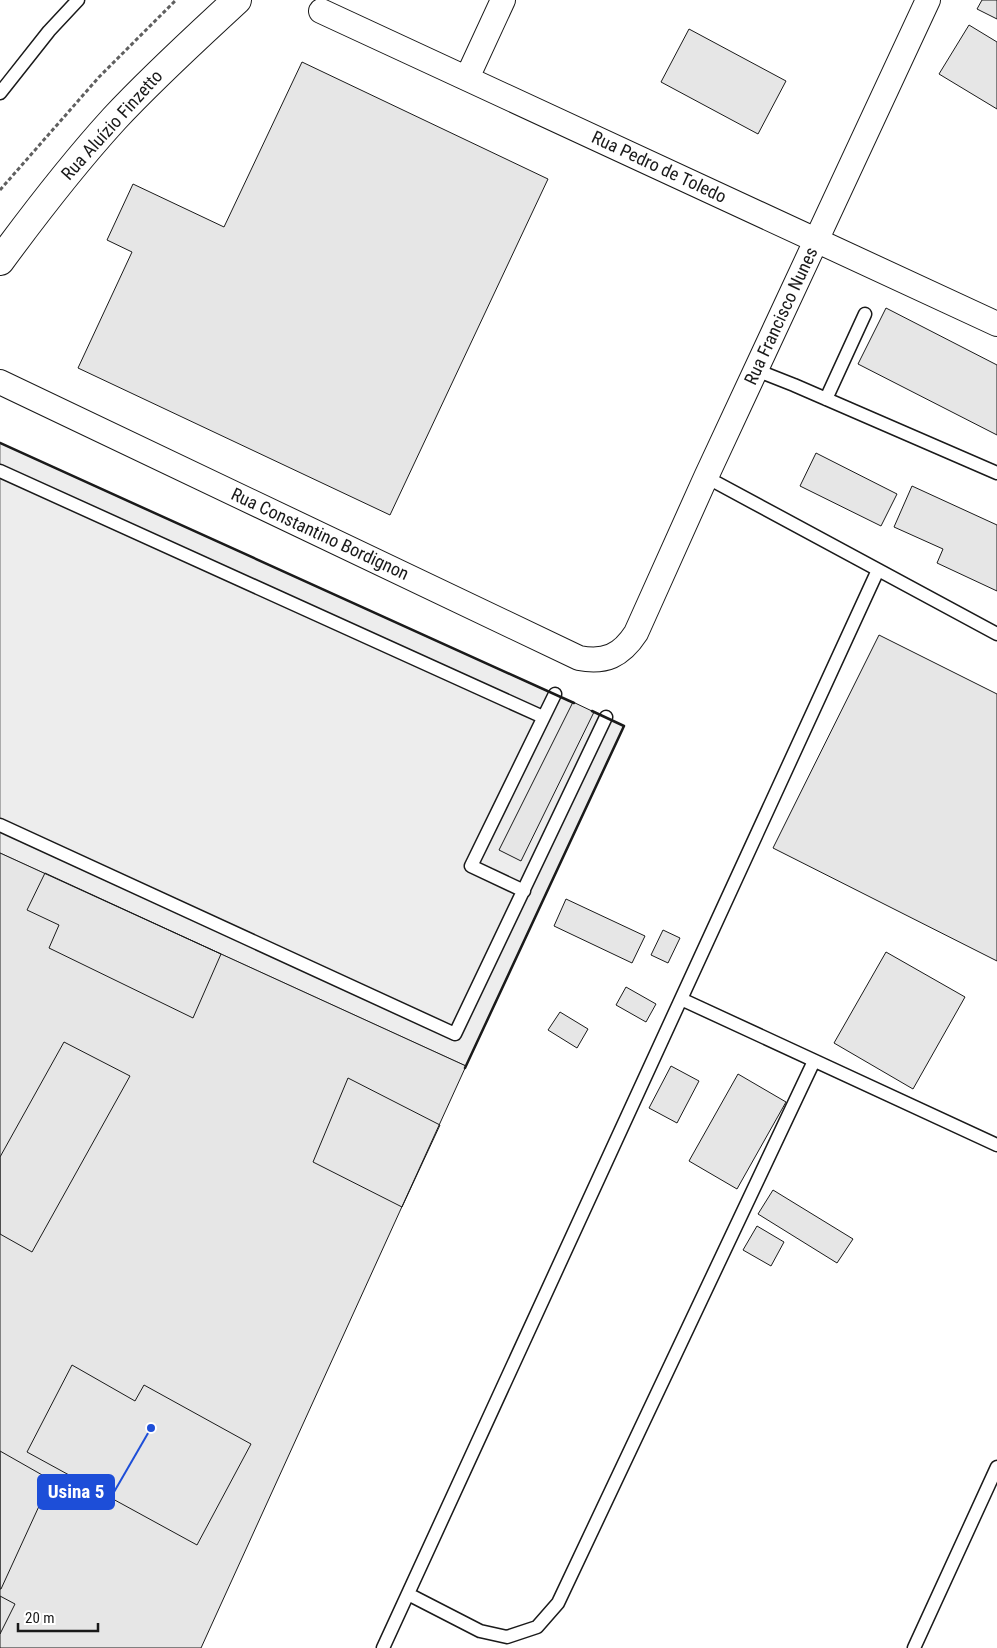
<svg xmlns="http://www.w3.org/2000/svg" width="997" height="1648" font-family="'Roboto Condensed',sans-serif">
	<style>
		.parking { fill: #ededed; stroke: #6a6a6a }
		.building { fill: #e6e6e6; stroke: #1a1a1a }
		.lines { fill: none; stroke-linecap: round; stroke-linejoin: round }
		.lane-casing { stroke: #1a1a1a; stroke-width: 15 }
		.street-casing { stroke: #1a1a1a; stroke-width: 26 }
		.primary-casing { stroke: #1a1a1a; stroke-width: 30 }
		.path { stroke: #5f5f5f; stroke-width: 3; stroke-dasharray: 4 2.5; stroke-linecap: butt }
		.lane { stroke: #fff; stroke-width: 12 }
		.street { stroke: #fff; stroke-width: 24 }
		.primary { stroke: #fff; stroke-width: 28 }
		.wall { stroke: #1a1a1a; stroke-width: 2.5 }
		.labels { text-anchor: middle; stroke-width: 4; stroke-linejoin: round; paint-order: stroke }
		.street-label { font-size: 18px; fill: #1a1a1a; stroke: #fff }
		.leader { fill: none; stroke: #1d4ed8; stroke-width: 2 }
		.callout-dot { fill: #1d4ed8; stroke: #fff; stroke-width: 2 }
		.callout { fill: #1d4ed8; stroke: #1d4ed8; stroke-width: 2 }
		.callout-label { font-size: 19px; text-anchor: middle; font-weight: bold; fill: #fff }
	</style>
	<rect width="100%" height="100%" fill="#fff"/>
	<path class="parking" d="M 0,443 L 624,726 L 466,1066 L 0,853 Z"/>
	<path class="building" d="M 982,0 L 997,0 L 997,19 L 977,9 Z
		M 969,25 L 997,42 L 997,109 L 939,74 Z
		M 689,29 L 786,81 L 758,134 L 661,82 Z
		M 302,62 L 548,179 L 390,515 L 78,368 L 132,252 L 107,240 L 133,184 L 224,227 Z
		M 886,308 L 997,365 L 997,435 L 858,364 Z
		M 816,453 L 897,494 L 881,526 L 800,486 Z
		M 912,486 L 997,525 L 997,591 L 937,563 L 943,549 L 894,527 Z
		M 879,635 L 997,694 L 997,961 L 773,848 Z
		M 573,702 L 594,712 L 521,861 L 499,850 Z
		M 0,853 L 466,1066 L 201,1648 L 0,1648 Z
		M 45,873 L 221,954 L 193,1018 L 49,948 L 59,925 L 27,910 Z
		M 566,899 L 645,936 L 632,963 L 554,926 Z
		M 663,930 L 680,938 L 668,963 L 651,955 Z
		M 886,952 L 965,997 L 913,1089 L 834,1043 Z
		M 626,987 L 656,1004 L 646,1022 L 616,1005 Z
		M 560,1012 L 588,1029 L 577,1048 L 548,1030 Z
		M 64,1042 L 130,1076 L 32,1252 L 0,1234 L 0,1157 Z
		M 671,1066 L 699,1081 L 677,1123 L 649,1108 Z
		M 738,1074 L 786,1102 L 737,1189 L 689,1161 Z
		M 348,1078 L 440,1125 L 402,1207 L 313,1162 Z
		M 773,1190 L 853,1239 L 837,1263 L 758,1214 Z
		M 757,1226 L 784,1242 L 771,1266 L 743,1250 Z
		M 72,1365 L 135,1401 L 144,1385 L 251,1444 L 197,1545 L 27,1452 Z
		M 0,1451 L 51,1480 L 1,1589 L 0,1589 Z
		M 0,1596 L 15,1604 L 0,1634 Z"/>
	<g class="lines">
		<defs>
			<path id="lane" d="M 0,93 L 49,31 L 78,0
				M 756,370 L 794,385 L 997,473
				M 826,399 L 865,314
				M 0,471 L 543,717
				M 706,477 L 997,634
				M 0,825 L 455,1034 L 606,717
				M 524,891 L 471,866 L 555,694
				M 681,999 L 997,1145
				M 408,1594 L 480,1631 L 507,1637 L 537,1627 L 558,1603 L 814,1061
				M 383,1648 L 878,570
				M 914,1648 L 997,1467"/>
			<path id="street" d="M 321,11 L 997,324
				M 467,78 L 503,0
				M 0,382 L 579,658 C 605,663 621,656 636,633 L 706,477 L 928,0"/>
			<path id="primary" d="M 0,261 C 36,212 73,164 114,119 C 153,77 195,39 237,0"/>
		</defs>
		<use href="#lane" class="lane-casing"/>
		<use href="#street" class="street-casing"/>
		<use href="#primary" class="primary-casing"/>
		<path class="path" d="M 0,190 L 99,77 L 176,0"/>
		<use href="#lane" class="lane"/>
		<use href="#street" class="street"/>
		<use href="#primary" class="primary"/>
		<path class="wall" d="M 0,443 L 574,703
			M 465,1068 L 624,726 L 592,711"/>
	</g>
	<g class="labels">
		<g class="street-label">
			<text transform="translate(112 125) rotate(-48)" y="6">Rua Aluízio Finzetto</text>
			<text transform="translate(659 167) rotate(25)" y="6">Rua Pedro de Toledo</text>
			<text transform="translate(781 316) rotate(-65)" y="6">Rua Francisco Nunes</text>
			<text transform="translate(320 534) rotate(25)" y="6">Rua Constantino Bordignon</text>
		</g>
	</g>
	<path class="leader" d="M151 1428L114 1492"/>
	<circle class="callout-dot" cx="151" cy="1428" r="5"/>
	<rect class="callout" x="38" y="1475" width="76" height="34" rx="5"/>
	<g class="callout-label">
		<text x="76" y="1498">Usina 5</text>
	</g>
	<path d="M18 1623v8h80v-8" fill="none" stroke="#1a1a1a" stroke-width="2.5"/>
	<text x="25" y="1623" font-size="15" fill="#1a1a1a" stroke="#ffffff" stroke-width="4" paint-order="stroke">20 m</text>
</svg>
